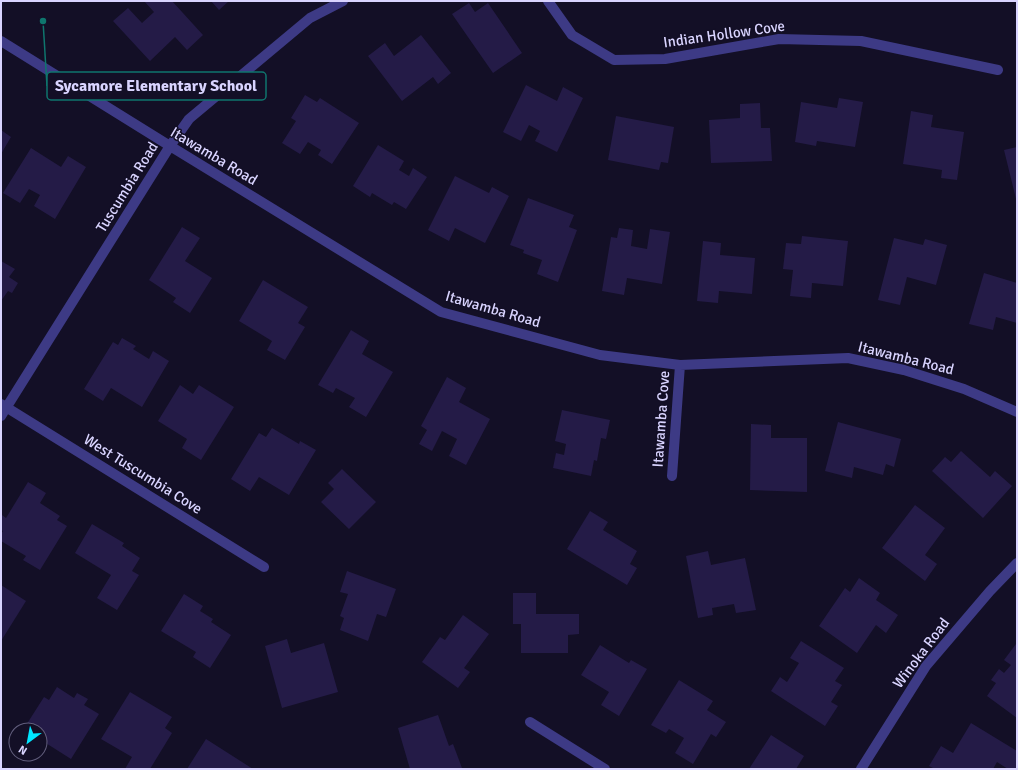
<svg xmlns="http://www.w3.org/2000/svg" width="1018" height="770" font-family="Signika,sans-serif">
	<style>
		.building { fill: #241b47 }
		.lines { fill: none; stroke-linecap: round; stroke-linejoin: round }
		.street { stroke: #3d3a85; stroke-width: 10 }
		.labels { text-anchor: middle; stroke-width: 3; stroke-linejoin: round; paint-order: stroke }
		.street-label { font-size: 15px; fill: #d9d4ff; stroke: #130f26 }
		.leader { fill: none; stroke: #0f766e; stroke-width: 1.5 }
		.callout-dot { fill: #0f766e; stroke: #130f26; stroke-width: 1.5 }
		.callout { fill: #130f26; stroke: #0f766e; stroke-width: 1.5 }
		.callout-label { font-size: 16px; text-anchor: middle; font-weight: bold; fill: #d9d4ff }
	</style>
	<rect width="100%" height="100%" fill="#130f26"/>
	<path class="building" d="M 144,1 L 172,1 L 203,35 L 187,50 L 175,37 L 150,61 L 113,21 L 128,8 L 142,23 L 154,12 Z
		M 211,1 L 229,1 L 219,10 Z
		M 469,3 L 475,12 L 488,3 L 522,53 L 493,73 L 452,14 Z
		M 421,35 L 451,73 L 438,84 L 433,77 L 402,101 L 368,56 L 385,43 L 394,56 Z
		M 526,85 L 557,101 L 563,87 L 583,98 L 557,152 L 535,141 L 540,131 L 529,125 L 521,141 L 503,132 Z
		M 305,95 L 317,102 L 320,98 L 359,123 L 332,164 L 318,155 L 321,150 L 308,142 L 300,154 L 282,143 L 296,121 L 291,118 Z
		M 839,98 L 863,102 L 855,147 L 817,141 L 816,146 L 795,142 L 801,102 L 837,108 Z
		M 760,103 L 761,128 L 770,128 L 772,161 L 711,163 L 709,120 L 740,118 L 740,104 Z
		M 911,111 L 933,115 L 931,127 L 964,132 L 957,180 L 941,178 L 942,170 L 903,164 Z
		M 616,116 L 674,127 L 668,163 L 661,162 L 659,170 L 608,160 Z
		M 1,130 L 11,137 L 1,154 Z
		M 378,145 L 404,161 L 399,170 L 409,176 L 413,168 L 427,177 L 406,209 L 394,202 L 392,205 L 372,193 L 370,197 L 353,186 Z
		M 1017,147 L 1017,199 L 1016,199 L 1004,150 Z
		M 31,148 L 61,167 L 68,156 L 86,167 L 55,219 L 34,206 L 40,195 L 29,189 L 20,203 L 3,193 Z
		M 455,176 L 489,193 L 492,187 L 509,196 L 485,243 L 455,228 L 449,241 L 428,230 Z
		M 528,198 L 574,215 L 569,227 L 577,230 L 558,282 L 537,274 L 542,260 L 523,253 L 524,250 L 510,245 Z
		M 182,227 L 200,238 L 185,261 L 212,278 L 190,313 L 173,302 L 176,298 L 149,280 Z
		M 619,228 L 633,230 L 631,246 L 647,249 L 650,229 L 670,232 L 662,284 L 627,278 L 624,295 L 602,291 L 611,237 L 617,238 Z
		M 802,236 L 848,241 L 843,286 L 812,283 L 811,298 L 790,296 L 793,270 L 783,269 L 786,243 L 801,244 Z
		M 894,238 L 923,245 L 925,239 L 947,245 L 936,285 L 907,277 L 900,305 L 878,300 Z
		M 703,241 L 721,243 L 720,255 L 755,258 L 752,294 L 719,291 L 718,303 L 697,301 Z
		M 1,261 L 15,269 L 9,277 L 18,283 L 12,293 L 8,291 L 1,301 Z
		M 984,273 L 1017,283 L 1017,323 L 996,317 L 993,330 L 969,324 Z
		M 263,280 L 308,307 L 298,323 L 305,327 L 285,360 L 267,350 L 272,341 L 239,321 Z
		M 351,330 L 369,341 L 362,354 L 393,372 L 366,417 L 349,407 L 355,398 L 336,388 L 333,393 L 318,385 Z
		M 122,338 L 136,346 L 133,349 L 149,359 L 153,351 L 169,361 L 142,407 L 111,388 L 103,401 L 84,389 L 113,342 L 118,345 Z
		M 447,377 L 466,388 L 459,402 L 490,419 L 466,465 L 449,456 L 457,439 L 442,431 L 432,451 L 419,444 L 427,430 L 421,426 Z
		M 180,385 L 193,394 L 199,385 L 234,407 L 201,460 L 182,448 L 187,439 L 158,421 Z
		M 562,410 L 610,420 L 606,439 L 601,438 L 597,461 L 594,460 L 591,476 L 553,468 L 556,453 L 564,455 L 566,444 L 555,441 Z
		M 838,422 L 901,439 L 894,467 L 886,464 L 883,475 L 854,467 L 852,478 L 825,471 Z
		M 751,424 L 771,425 L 771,438 L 807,438 L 807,492 L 750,490 Z
		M 272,428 L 299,444 L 300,441 L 316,450 L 289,495 L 259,477 L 250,491 L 231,479 L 259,433 L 266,437 Z
		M 961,451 L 990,477 L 995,471 L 1012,486 L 983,518 L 932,471 L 945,457 L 951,462 Z
		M 342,469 L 376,502 L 349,529 L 321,502 L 334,489 L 328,483 Z
		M 28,482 L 46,493 L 40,503 L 60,516 L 57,520 L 67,526 L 40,570 L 23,560 L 26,556 L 1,541 L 1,534 L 3,531 L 1,530 L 1,517 L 2,515 L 6,518 Z
		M 915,505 L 945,528 L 925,555 L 937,564 L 925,581 L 882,548 Z
		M 590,511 L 608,522 L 603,530 L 637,551 L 630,564 L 637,568 L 627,585 L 567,549 Z
		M 92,524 L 124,543 L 122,546 L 140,558 L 132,571 L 139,575 L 117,610 L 97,598 L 111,575 L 75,553 Z
		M 708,551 L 711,565 L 745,558 L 756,610 L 736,613 L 734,604 L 712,608 L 713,615 L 698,618 L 686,556 Z
		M 347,571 L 396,589 L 386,617 L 377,614 L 368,641 L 340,630 L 344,618 L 340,616 L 348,594 L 340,592 Z
		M 859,578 L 880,593 L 876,600 L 898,615 L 886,633 L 876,625 L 857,653 L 819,626 L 845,588 L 850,592 Z
		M 1,585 L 26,601 L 1,641 Z
		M 513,593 L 536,593 L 536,614 L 579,614 L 579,634 L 568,635 L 568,653 L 521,653 L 521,624 L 513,624 Z
		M 184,594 L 203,606 L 200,611 L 213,619 L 211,622 L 231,635 L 210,668 L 193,657 L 196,652 L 161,631 Z
		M 463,615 L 489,634 L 464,668 L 470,672 L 458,688 L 422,662 L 440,637 L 445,640 Z
		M 287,639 L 291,653 L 324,643 L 338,692 L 282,708 L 265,646 Z
		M 801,641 L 844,668 L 835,681 L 842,685 L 831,702 L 838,706 L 825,726 L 771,691 L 780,677 L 787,682 L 799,663 L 790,658 Z
		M 1016,644 L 1017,645 L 1017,718 L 987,696 L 996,683 L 991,680 L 999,669 L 1004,673 L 1011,665 L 1004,660 Z
		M 600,645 L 629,663 L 631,660 L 647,669 L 619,716 L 601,705 L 609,692 L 581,675 Z
		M 679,680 L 713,701 L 707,710 L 726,722 L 716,737 L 711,734 L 693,764 L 675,753 L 684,738 L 669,729 L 666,733 L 651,725 Z
		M 57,687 L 74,698 L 77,693 L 88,699 L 84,705 L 99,714 L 71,759 L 41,740 L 40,742 L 40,730 L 23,730 L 44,697 L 49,700 Z
		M 130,692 L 172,717 L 165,728 L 172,733 L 150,769 L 125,769 L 132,757 L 101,739 Z
		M 438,715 L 449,746 L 453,744 L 462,768 L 410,769 L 398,728 Z
		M 971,723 L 1017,751 L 1017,769 L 1008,769 L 997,762 L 993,769 L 935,769 L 929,766 L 941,746 L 953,753 Z
		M 771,735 L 804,756 L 796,769 L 749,769 Z
		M 206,739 L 253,769 L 187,769 Z"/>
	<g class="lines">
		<path class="street" d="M 548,1 L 572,35 L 614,60 L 665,59 L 779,39 L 861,41 L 998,70
			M 1,41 L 170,146 L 441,312 L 600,355 L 680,365 L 848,358 L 904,370 L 964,389 L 1017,412
			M 1,404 L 264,567
			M 1,416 L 170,146 L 189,119 L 310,18 L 343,1
			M 672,476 L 680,365
			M 530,722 L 605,769
			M 861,769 L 926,666 L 990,591 L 1017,563"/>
	</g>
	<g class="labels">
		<g class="street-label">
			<text transform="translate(724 34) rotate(-8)" y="5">Indian Hollow Cove</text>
			<text transform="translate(214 156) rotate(31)" y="5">Itawamba Road</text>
			<text transform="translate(127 187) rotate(-58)" y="5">Tuscumbia Road</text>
			<text transform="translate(493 309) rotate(16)" y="5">Itawamba Road</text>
			<text transform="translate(906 358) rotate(14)" y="5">Itawamba Road</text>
			<text transform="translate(661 419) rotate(-86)" y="5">Itawamba Cove</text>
			<text transform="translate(143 474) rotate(32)" y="5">West Tuscumbia Cove</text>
			<text transform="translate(921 653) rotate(-53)" y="5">Winoka Road</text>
		</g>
	</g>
	<path class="leader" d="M43 21L47 86"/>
	<circle class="callout-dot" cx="43" cy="21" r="4"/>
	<rect class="callout" x="47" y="72" width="219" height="28" rx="4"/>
	<g class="callout-label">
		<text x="156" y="91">Sycamore Elementary School</text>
	</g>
	<rect width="1018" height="770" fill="none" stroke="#d9d4ff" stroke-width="4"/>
	<g transform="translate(28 742) rotate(212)"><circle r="19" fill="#130f26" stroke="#625e7d"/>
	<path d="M0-3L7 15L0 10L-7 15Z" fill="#00e5ff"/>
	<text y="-6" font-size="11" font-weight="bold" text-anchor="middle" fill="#d9d4ff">N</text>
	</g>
</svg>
